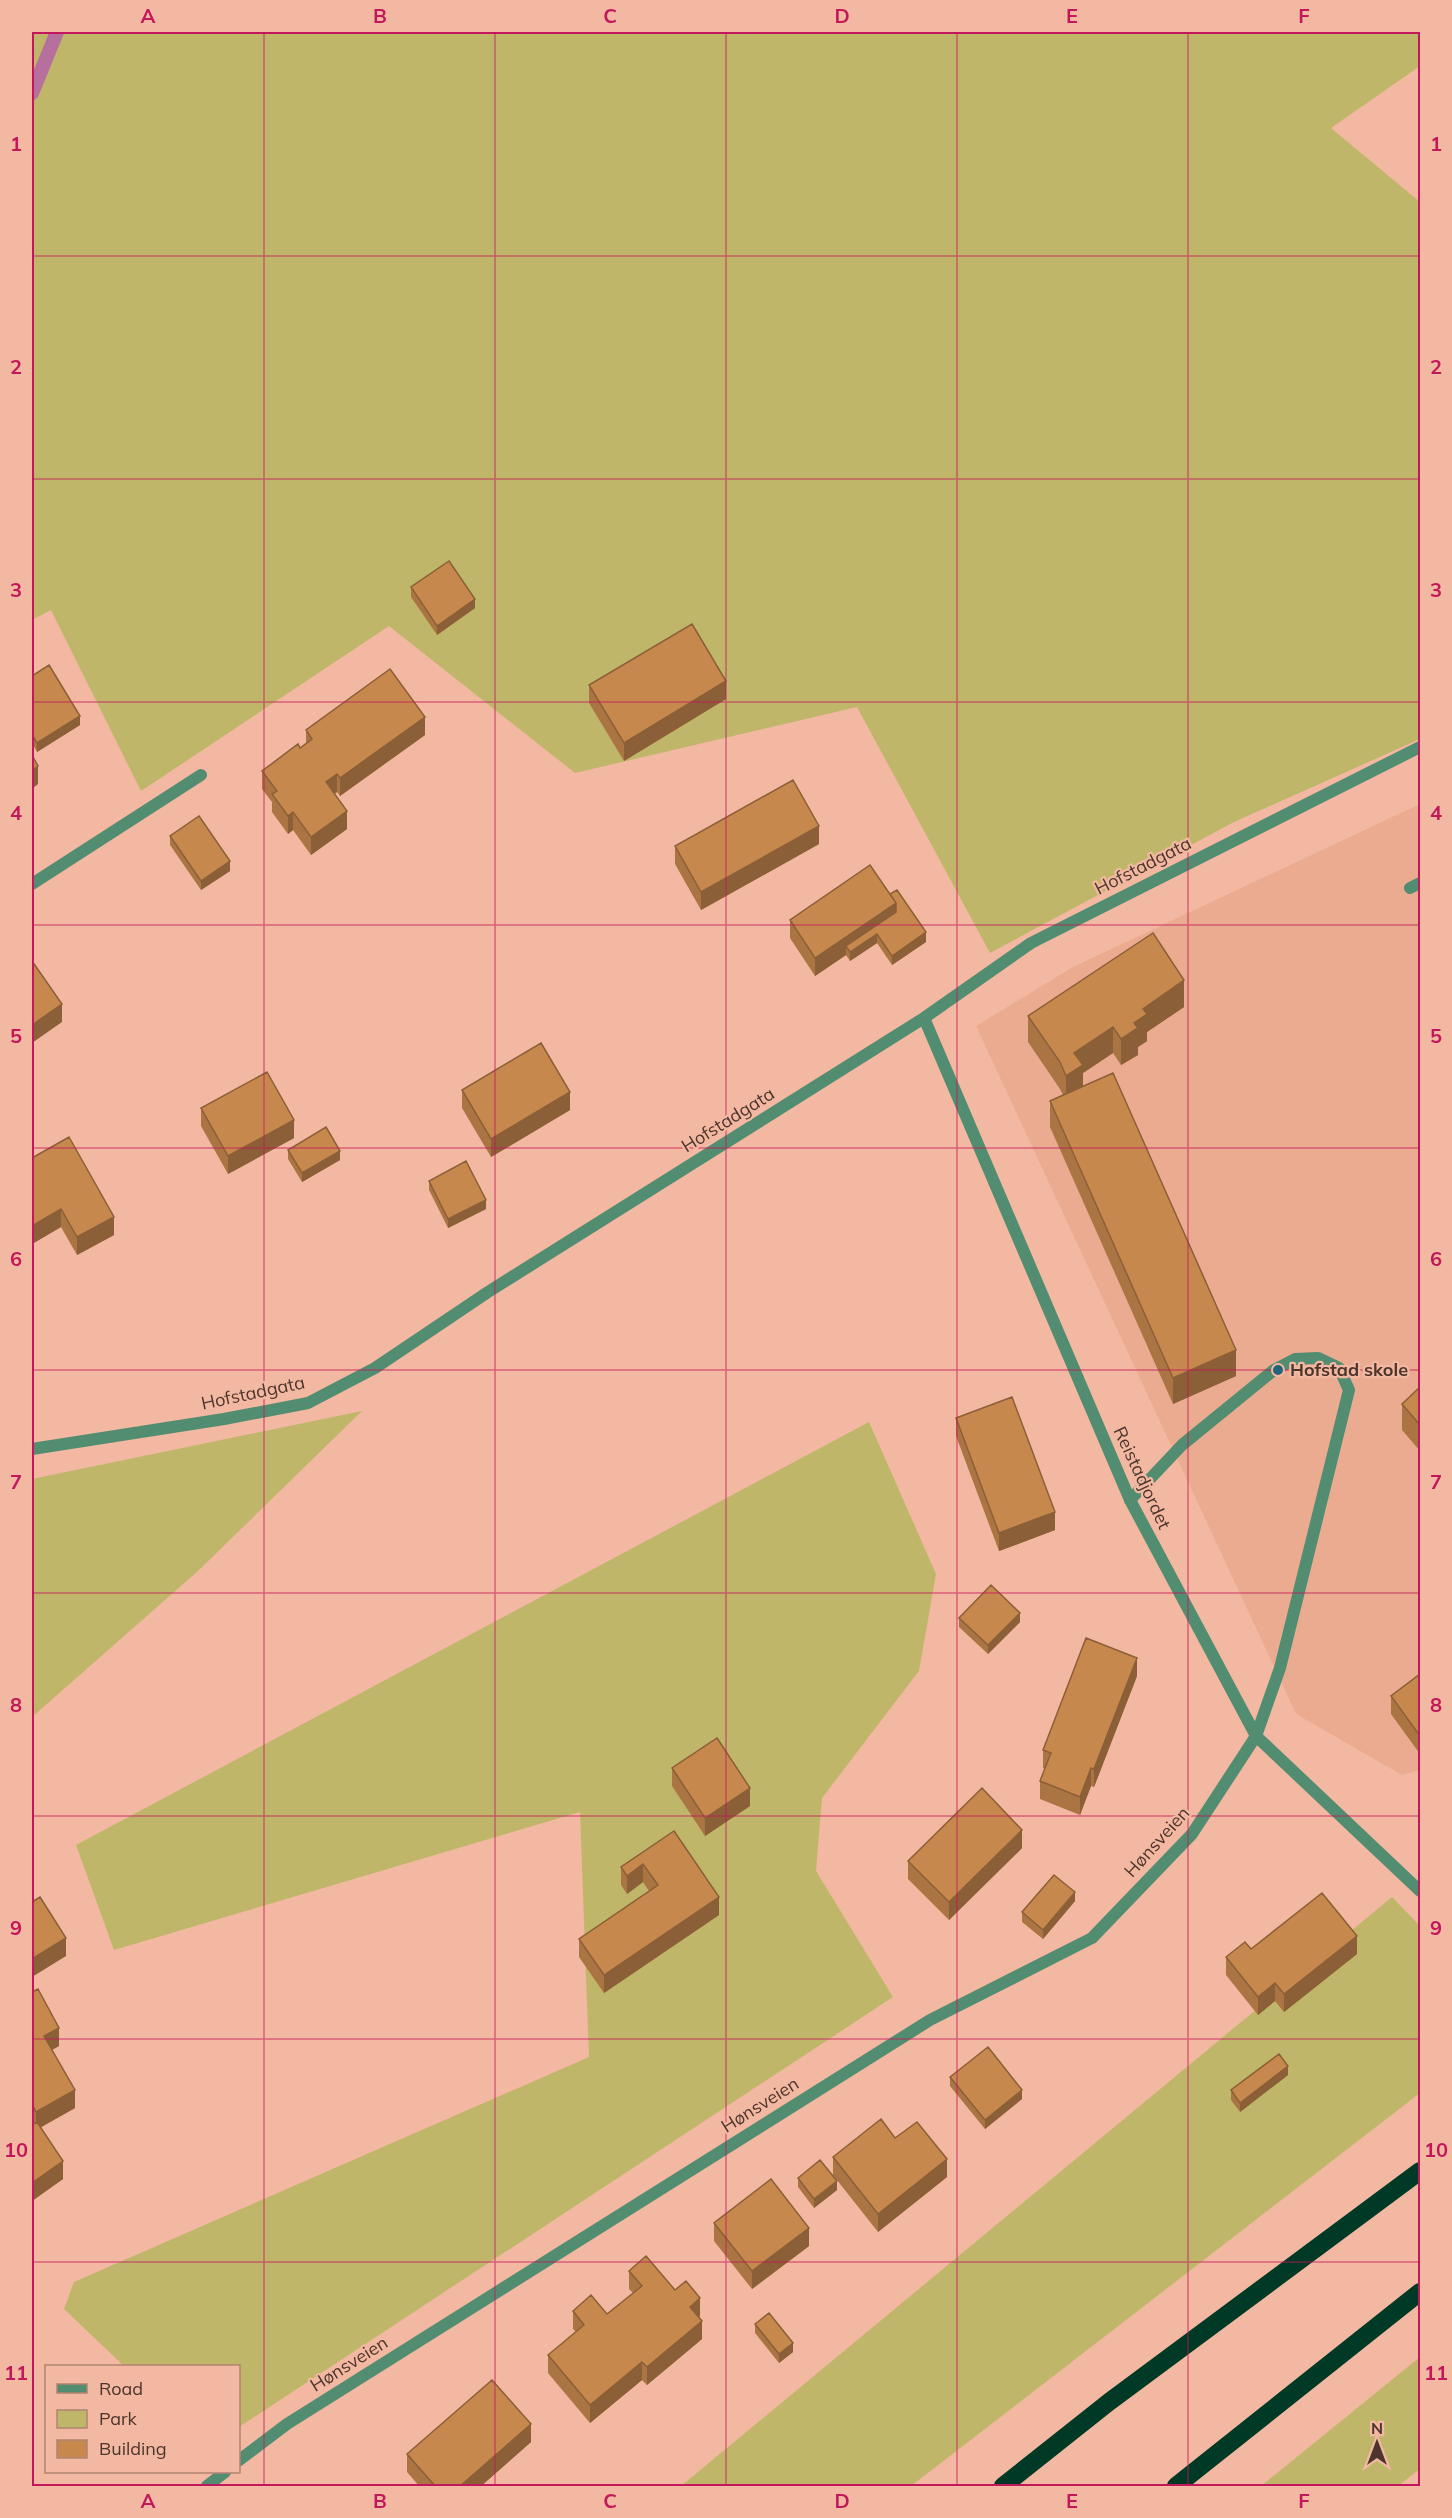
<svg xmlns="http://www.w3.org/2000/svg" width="1452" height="2518" font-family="Mulish,sans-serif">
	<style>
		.built { fill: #ebab91 }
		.green { fill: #c0b66a }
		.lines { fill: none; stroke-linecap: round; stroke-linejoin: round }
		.stream { stroke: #b76f9d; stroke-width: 14 }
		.service { stroke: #538d71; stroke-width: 12 }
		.minor { stroke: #538d71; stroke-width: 12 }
		.motorway { stroke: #003925; stroke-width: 18 }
		.wall { fill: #ab7543 }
		.shaded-wall { fill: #8b5f37 }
		.building { fill: #c7884e; stroke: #8b5f37; stroke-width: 1.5 }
		.grid { fill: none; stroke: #c2185b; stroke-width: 1.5; stroke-opacity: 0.55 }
		.poi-dot { fill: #216377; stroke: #f3b8a1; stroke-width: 2 }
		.labels { text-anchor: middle; stroke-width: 4.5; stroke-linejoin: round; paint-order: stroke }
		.street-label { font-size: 18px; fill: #4c352c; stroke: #f3b8a1 }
		.poi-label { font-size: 18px; font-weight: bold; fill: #4c352c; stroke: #f3b8a1; text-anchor: start }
		.neatline { fill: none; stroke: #c2185b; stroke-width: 2 }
		.grid-label { font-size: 20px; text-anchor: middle; font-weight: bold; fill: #c2185b }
	</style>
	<rect width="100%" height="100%" fill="#f3b8a1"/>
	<path class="built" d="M 1420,804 L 1420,1770 L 1402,1775 L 1296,1714 L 976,1026 L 1073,967 Z"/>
	<path class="green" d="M 32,32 L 1420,32 L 1420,66 L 1331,128 L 1420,202 L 1420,739 L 1234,822 L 990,953 L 857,707 L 575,773 L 389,626 L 141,791 L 51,610 L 32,620 Z
		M 362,1411 L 198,1571 L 32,1717 L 32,1479 Z
		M 869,1422 L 936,1574 L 919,1671 L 822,1798 L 816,1871 L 893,1997 L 239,2427 L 238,2366 L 124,2366 L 64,2309 L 74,2282 L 589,2057 L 580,1812 L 114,1950 L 76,1845 Z
		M 1392,1897 L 1420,1926 L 1420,2093 L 911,2486 L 681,2486 Z
		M 1420,2357 L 1420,2469 L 1398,2486 L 1261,2486 Z"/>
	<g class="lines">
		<path class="stream" d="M 32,93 L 57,32"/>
		<path class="service" d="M 1410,888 L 1420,883
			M 1130,1500 L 1182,1445 L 1274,1370 L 1295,1359 L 1318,1358 L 1339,1368 L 1349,1390 L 1280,1668 L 1256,1736"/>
		<path class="minor" d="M 32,884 L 201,775
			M 924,1018 L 1130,1500 L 1256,1736 L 1420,1891
			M 32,1449 L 224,1419 L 308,1403 L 375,1368 L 488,1292 L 924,1018 L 1031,943 L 1420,747
			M 238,2461 L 287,2424 L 930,2020 L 1092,1938 L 1192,1834 L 1256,1736
			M 207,2486 L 225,2472"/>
		<path class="motorway" d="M 1003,2486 L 1109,2402 L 1420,2171
			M 1176,2486 L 1420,2292"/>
	</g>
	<path class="wall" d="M 411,587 L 475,608 L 437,635 L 411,597 Z
		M 32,676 L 80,725 L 37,752 L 32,743 Z
		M 589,685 L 726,699 L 624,761 L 589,703 Z
		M 306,730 L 425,735 L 340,796 L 337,792 L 334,794 L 347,829 L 311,855 L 293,830 L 288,834 L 272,812 L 272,802 L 262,789 L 262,771 L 306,744 Z
		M 170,836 L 230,871 L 201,890 L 170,845 Z
		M 819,844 L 701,910 L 675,864 L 675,846 Z
		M 890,894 L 926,942 L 892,965 L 877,943 L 850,961 L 846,955 L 815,976 L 790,938 L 790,920 Z
		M 1184,1007 L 1147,1032 L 1147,1041 L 1138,1047 L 1138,1055 L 1121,1065 L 1113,1053 L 1083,1073 L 1083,1086 L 1236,1376 L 1173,1404 L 1050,1127 L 1050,1101 L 1063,1095 L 1060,1089 L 1028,1042 L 1028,1016 Z
		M 462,1090 L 570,1110 L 491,1157 L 462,1108 Z
		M 201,1108 L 294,1138 L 228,1174 L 201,1126 Z
		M 288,1150 L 340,1160 L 302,1182 L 288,1159 Z
		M 32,1158 L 114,1235 L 77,1255 L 61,1227 L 32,1244 Z
		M 429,1181 L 486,1209 L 448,1228 L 429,1190 Z
		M 1420,1387 L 1420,1451 L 1402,1430 L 1402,1404 Z
		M 956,1418 L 1055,1530 L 999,1551 L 956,1436 Z
		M 959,1618 L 1020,1622 L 988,1654 L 959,1627 Z
		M 1420,1674 L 1420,1754 L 1391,1714 L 1391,1696 Z
		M 1137,1676 L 1094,1787 L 1091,1786 L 1080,1815 L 1040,1799 L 1040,1781 L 1045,1769 L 1043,1768 L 1043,1750 Z
		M 672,1768 L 750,1806 L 705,1836 L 672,1786 Z
		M 674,1831 L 719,1915 L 604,1993 L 579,1957 L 579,1939 L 649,1891 L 643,1882 L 627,1894 L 621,1885 L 621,1867 Z
		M 1022,1848 L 949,1920 L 908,1879 L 908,1861 Z
		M 1075,1901 L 1043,1939 L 1022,1922 L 1022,1912 Z
		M 1251,1949 L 1357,1954 L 1284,2012 L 1275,2001 L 1258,2015 L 1226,1975 L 1226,1957 Z
		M 32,1992 L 59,2046 L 52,2050 L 75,2108 L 41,2127 L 63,2179 L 32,2201 L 32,2125 L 33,2124 L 32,2122 Z
		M 1288,2075 L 1240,2112 L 1231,2100 L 1231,2090 Z
		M 950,2077 L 1022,2099 L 985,2129 L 950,2086 Z
		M 895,2138 L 947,2177 L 878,2232 L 833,2175 L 833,2157 Z
		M 798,2178 L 837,2190 L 814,2208 L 798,2187 Z
		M 714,2223 L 809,2246 L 752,2289 L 714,2241 Z
		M 629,2271 L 675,2290 L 700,2316 L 699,2317 L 702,2339 L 647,2385 L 642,2380 L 590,2423 L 548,2373 L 548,2355 L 576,2332 L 573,2329 L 573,2311 L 607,2314 L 633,2293 L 629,2289 Z
		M 755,2324 L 793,2352 L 779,2363 L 755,2333 Z
		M 531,2442 L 480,2487 L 420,2487 L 407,2472 L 407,2454 Z"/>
	<path class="shaded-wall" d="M 475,599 L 475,608 L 437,635 L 437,626 Z
		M 726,681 L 726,699 L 624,761 L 624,743 Z
		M 80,716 L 80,725 L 37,752 L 37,743 Z
		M 425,717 L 425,735 L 340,796 L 340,778 Z
		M 38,766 L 38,784 L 32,789 L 32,771 Z
		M 337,774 L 337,792 L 326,800 L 326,782 Z
		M 347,811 L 347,829 L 311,855 L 311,837 Z
		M 293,812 L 293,830 L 288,834 L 288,816 Z
		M 819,826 L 819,844 L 701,910 L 701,892 Z
		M 230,861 L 230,871 L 201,890 L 201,881 Z
		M 896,903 L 896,921 L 846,946 L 846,955 L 815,976 L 815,958 Z
		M 926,932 L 926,942 L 892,965 L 892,956 Z
		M 877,934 L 877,943 L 850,961 L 850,952 Z
		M 1184,980 L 1184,1007 L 1147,1032 L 1147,1041 L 1138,1047 L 1138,1055 L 1121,1065 L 1121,1039 L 1134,1023 L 1143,1009 Z
		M 62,1004 L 62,1022 L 32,1043 L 32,1025 Z
		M 1113,1027 L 1113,1053 L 1083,1073 L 1083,1091 L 1066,1103 L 1066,1076 L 1074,1053 Z
		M 570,1092 L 570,1110 L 491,1157 L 491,1139 Z
		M 294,1120 L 294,1138 L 228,1174 L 228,1156 Z
		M 340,1151 L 340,1160 L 302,1182 L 302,1173 Z
		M 486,1200 L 486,1209 L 448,1228 L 448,1219 Z
		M 61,1209 L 61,1227 L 32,1244 L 32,1226 Z
		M 114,1217 L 114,1235 L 77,1255 L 77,1237 Z
		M 1236,1350 L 1236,1376 L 1173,1404 L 1173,1378 Z
		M 1055,1512 L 1055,1530 L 999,1551 L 999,1533 Z
		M 1020,1613 L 1020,1622 L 988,1654 L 988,1645 Z
		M 1137,1658 L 1137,1676 L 1094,1787 L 1094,1769 Z
		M 1091,1768 L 1091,1786 L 1080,1815 L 1080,1797 Z
		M 750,1788 L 750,1806 L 705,1836 L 705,1818 Z
		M 1022,1830 L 1022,1848 L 949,1920 L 949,1902 Z
		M 643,1864 L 643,1882 L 627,1894 L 627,1876 Z
		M 1075,1892 L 1075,1901 L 1043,1939 L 1043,1930 Z
		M 719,1897 L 719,1915 L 604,1993 L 604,1975 Z
		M 1357,1936 L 1357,1954 L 1284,2012 L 1284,1994 Z
		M 66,1938 L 66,1956 L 32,1977 L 32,1959 Z
		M 1275,1983 L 1275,2001 L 1258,2015 L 1258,1997 Z
		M 59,2028 L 59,2046 L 44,2054 L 44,2036 Z
		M 1288,2066 L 1288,2075 L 1240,2112 L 1240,2103 Z
		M 75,2090 L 75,2108 L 36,2130 L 36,2112 Z
		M 1022,2090 L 1022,2099 L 985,2129 L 985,2120 Z
		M 947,2159 L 947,2177 L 878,2232 L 878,2214 Z
		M 63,2161 L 63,2179 L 32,2201 L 32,2183 Z
		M 837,2181 L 837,2190 L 814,2208 L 814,2199 Z
		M 809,2228 L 809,2246 L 752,2289 L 752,2271 Z
		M 700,2298 L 700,2316 L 690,2325 L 690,2307 Z
		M 702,2321 L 702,2339 L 647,2385 L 647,2367 Z
		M 793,2343 L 793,2352 L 779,2363 L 779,2354 Z
		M 642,2362 L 642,2380 L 590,2423 L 590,2405 Z
		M 531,2424 L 531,2442 L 480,2487 L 459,2487 Z"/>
	<path class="building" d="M 449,561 L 475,599 L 437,626 L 411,587 Z
		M 692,624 L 726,681 L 624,743 L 589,685 Z
		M 49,665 L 80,716 L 37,743 L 32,734 L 32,676 Z
		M 390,669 L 425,717 L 340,778 L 337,774 L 326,782 L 347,811 L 311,837 L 293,812 L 288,816 L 272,794 L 277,791 L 262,771 L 298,744 L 300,748 L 312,739 L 306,730 Z
		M 32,755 L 38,766 L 32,771 Z
		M 793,780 L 819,826 L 701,892 L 675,846 Z
		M 199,816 L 230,861 L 201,881 L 170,836 Z
		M 870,865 L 896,903 L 815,958 L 790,920 Z
		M 897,890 L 926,932 L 892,956 L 877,934 L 850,952 L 846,946 L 896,912 L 896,903 L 890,894 Z
		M 1153,933 L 1184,980 L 1143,1009 L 1147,1014 L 1134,1023 L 1138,1028 L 1121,1039 L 1113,1027 L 1074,1053 L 1083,1065 L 1066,1076 L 1060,1062 L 1028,1016 Z
		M 32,961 L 62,1004 L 32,1025 Z
		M 541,1043 L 570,1092 L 491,1139 L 462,1090 Z
		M 267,1072 L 294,1120 L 228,1156 L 201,1108 Z
		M 1113,1073 L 1236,1350 L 1173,1378 L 1050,1101 Z
		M 326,1127 L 340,1151 L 302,1173 L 288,1150 Z
		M 69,1137 L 114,1217 L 77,1237 L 61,1209 L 32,1226 L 32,1158 Z
		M 466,1161 L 486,1200 L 448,1219 L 429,1181 Z
		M 1420,1387 L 1420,1425 L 1402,1404 Z
		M 1012,1397 L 1055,1512 L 999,1533 L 956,1418 Z
		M 991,1585 L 1020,1613 L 988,1645 L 959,1618 Z
		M 1086,1638 L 1137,1658 L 1094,1769 L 1091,1768 L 1080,1797 L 1040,1781 L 1051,1753 L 1043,1750 Z
		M 1420,1674 L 1420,1736 L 1391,1696 Z
		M 717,1738 L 750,1788 L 705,1818 L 672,1768 Z
		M 982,1788 L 1022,1830 L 949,1902 L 908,1861 Z
		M 674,1831 L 719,1897 L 604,1975 L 579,1939 L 658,1885 L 643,1864 L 627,1876 L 621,1867 Z
		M 1054,1875 L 1075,1892 L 1043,1930 L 1022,1912 Z
		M 1322,1893 L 1357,1936 L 1284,1994 L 1275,1983 L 1258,1997 L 1226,1957 L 1245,1942 L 1251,1949 Z
		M 40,1897 L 66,1938 L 32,1959 L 32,1902 Z
		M 38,1989 L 59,2028 L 44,2036 L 75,2090 L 36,2112 L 32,2104 L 32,1992 Z
		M 988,2047 L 1022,2090 L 985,2120 L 950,2077 Z
		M 1279,2054 L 1288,2066 L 1240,2103 L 1231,2090 Z
		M 881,2119 L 895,2138 L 917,2122 L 947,2159 L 878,2214 L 833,2157 Z
		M 37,2122 L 63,2161 L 32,2183 L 32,2125 Z
		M 820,2160 L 837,2181 L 814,2199 L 798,2178 Z
		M 771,2179 L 809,2228 L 752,2271 L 714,2223 Z
		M 646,2256 L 675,2290 L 686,2281 L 700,2298 L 690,2307 L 702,2321 L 647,2367 L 642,2362 L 590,2405 L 548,2355 L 584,2325 L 573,2311 L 591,2295 L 607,2314 L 642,2286 L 629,2271 Z
		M 769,2313 L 793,2343 L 779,2354 L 755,2324 Z
		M 492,2380 L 531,2424 L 459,2487 L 436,2487 L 407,2454 Z"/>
	<path class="grid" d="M 264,32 L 264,2486M 495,32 L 495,2486M 726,32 L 726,2486M 957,32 L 957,2486M 1188,32 L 1188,2486M 32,256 L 1420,256M 32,479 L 1420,479M 32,702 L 1420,702M 32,925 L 1420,925M 32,1148 L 1420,1148M 32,1370 L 1420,1370M 32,1593 L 1420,1593M 32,1816 L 1420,1816M 32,2039 L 1420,2039M 32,2262 L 1420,2262"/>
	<circle class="poi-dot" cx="1278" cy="1370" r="6"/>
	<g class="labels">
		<g class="street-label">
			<text transform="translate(1143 866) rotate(-27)" y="6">Hofstadgata</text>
			<text transform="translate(728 1120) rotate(-32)" y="6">Hofstadgata</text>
			<text transform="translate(253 1393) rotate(-12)" y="6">Hofstadgata</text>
			<text transform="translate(1142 1478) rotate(65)" y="6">Reistadjordet</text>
			<text transform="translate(1157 1842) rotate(-48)" y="6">Hønsveien</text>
			<text transform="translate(760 2105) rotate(-32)" y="6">Hønsveien</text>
			<text transform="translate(349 2364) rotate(-32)" y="6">Hønsveien</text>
		</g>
		<g class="poi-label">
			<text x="1290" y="1376">Hofstad skole</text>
		</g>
	</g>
	<rect width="1452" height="2518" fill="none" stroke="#f3b8a1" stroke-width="66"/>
	<rect x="45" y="2365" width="195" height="108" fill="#f3b8a1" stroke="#b08472" stroke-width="1.5"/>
	<rect x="57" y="2384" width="30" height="9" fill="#538d71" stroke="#b08472" stroke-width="1.5"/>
	<text x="99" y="2395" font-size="18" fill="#4c352c">Road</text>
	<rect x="57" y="2410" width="30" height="18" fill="#c0b66a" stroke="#b08472" stroke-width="1.5"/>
	<text x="99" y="2425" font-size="18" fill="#4c352c">Park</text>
	<rect x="57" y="2440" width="30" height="18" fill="#c7884e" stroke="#b08472" stroke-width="1.5"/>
	<text x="99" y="2455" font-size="18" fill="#4c352c">Building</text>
	<g transform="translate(1377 2443)" stroke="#f3b8a1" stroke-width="4.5" paint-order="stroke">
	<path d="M0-4.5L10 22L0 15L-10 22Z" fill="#4c352c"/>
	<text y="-9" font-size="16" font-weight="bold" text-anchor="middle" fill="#4c352c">N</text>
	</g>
	<rect x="33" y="33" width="1386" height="2452" class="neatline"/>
	<g class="grid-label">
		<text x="148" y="23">A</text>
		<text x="380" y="23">B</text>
		<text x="610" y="23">C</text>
		<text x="842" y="23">D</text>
		<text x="1072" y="23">E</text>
		<text x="1304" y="23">F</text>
		<text x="16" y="151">1</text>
		<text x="1436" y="151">1</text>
		<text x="16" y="374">2</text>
		<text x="1436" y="374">2</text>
		<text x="16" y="597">3</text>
		<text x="1436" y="597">3</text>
		<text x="16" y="820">4</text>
		<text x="1436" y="820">4</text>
		<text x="16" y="1043">5</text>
		<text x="1436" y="1043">5</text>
		<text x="16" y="1266">6</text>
		<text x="1436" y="1266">6</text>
		<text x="16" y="1489">7</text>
		<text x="1436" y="1489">7</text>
		<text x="16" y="1712">8</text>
		<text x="1436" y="1712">8</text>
		<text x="16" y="1935">9</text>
		<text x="1436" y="1935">9</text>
		<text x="16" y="2157">10</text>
		<text x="1436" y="2157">10</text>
		<text x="16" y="2380">11</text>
		<text x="1436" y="2380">11</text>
		<text x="148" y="2508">A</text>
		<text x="380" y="2508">B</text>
		<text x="610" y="2508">C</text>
		<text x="842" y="2508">D</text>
		<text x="1072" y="2508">E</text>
		<text x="1304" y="2508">F</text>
	</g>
</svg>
